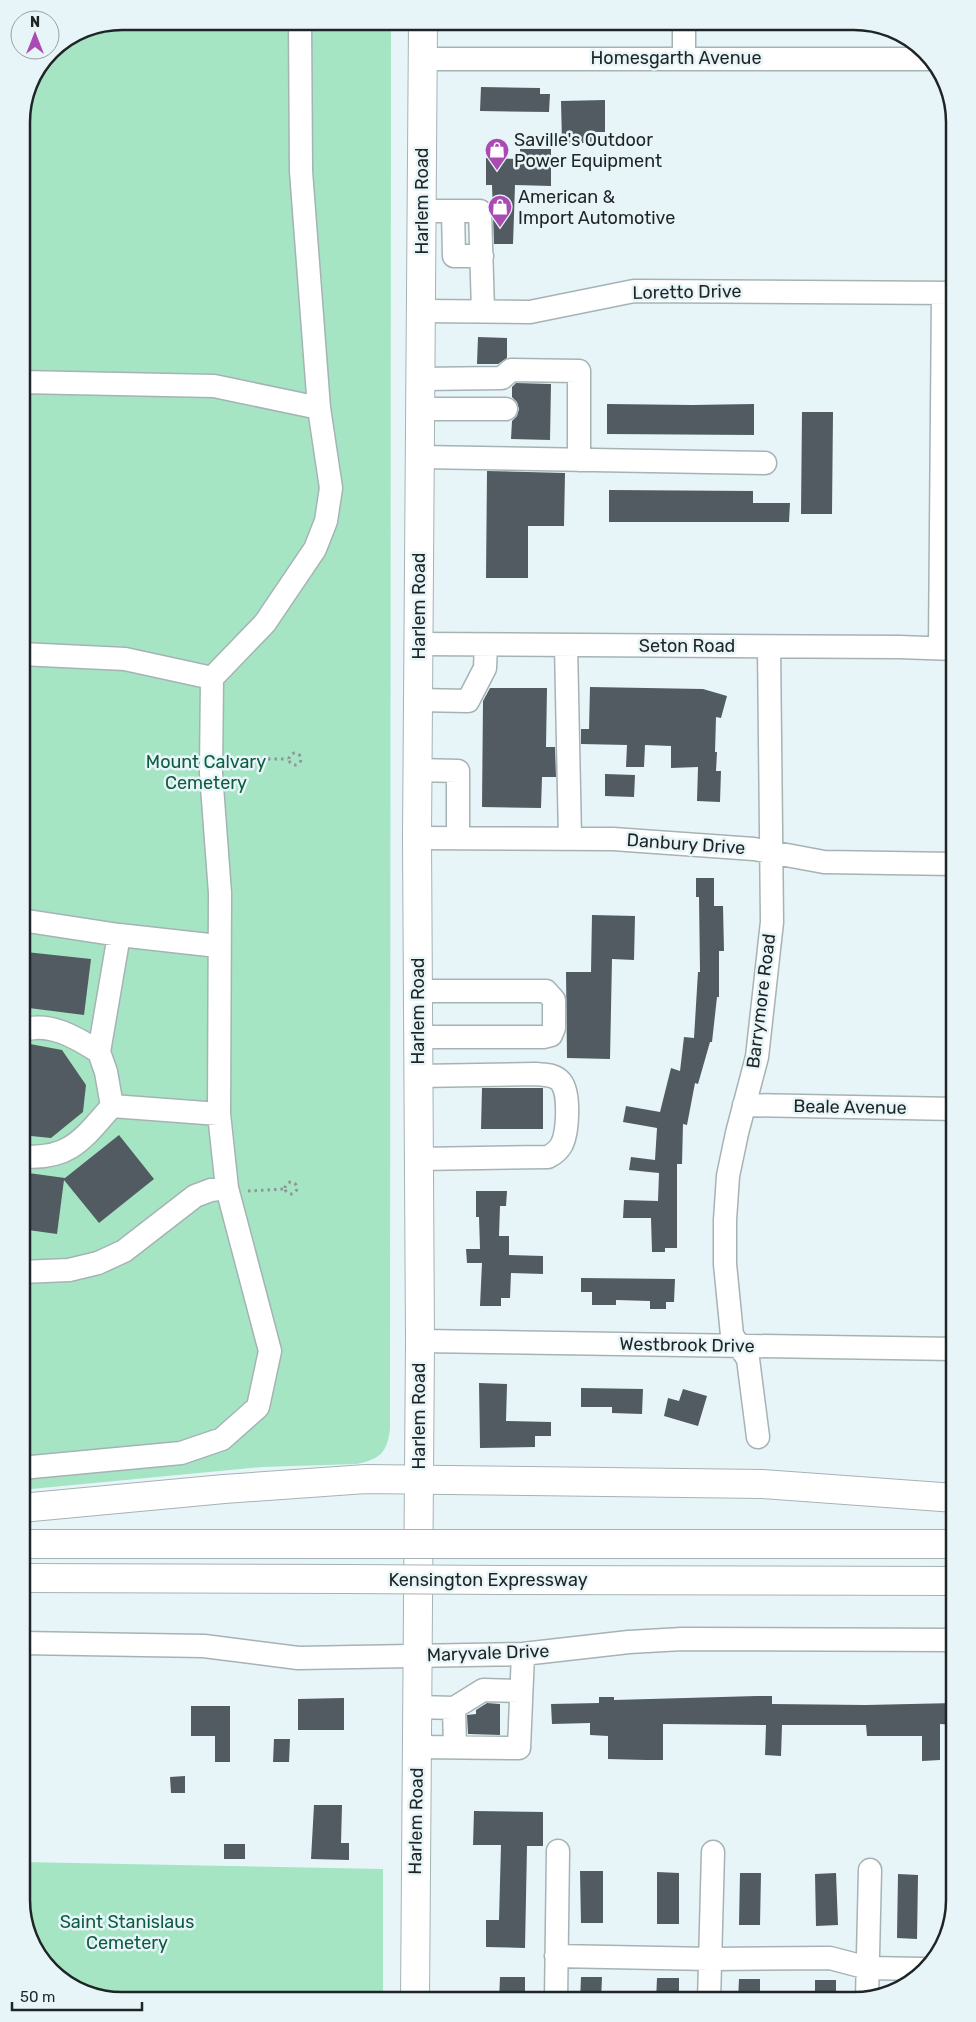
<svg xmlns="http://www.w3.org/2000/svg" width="976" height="2022" font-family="Rubik,sans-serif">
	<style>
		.green { fill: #a5e5c4 }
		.building { fill: #515b61 }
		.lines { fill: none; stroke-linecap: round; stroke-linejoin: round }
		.minor-casing { stroke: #a5b3b5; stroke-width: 25 }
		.major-casing { stroke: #a5b3b5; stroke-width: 30 }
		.highway-casing { stroke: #a5b3b5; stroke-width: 30 }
		.path { stroke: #8d9799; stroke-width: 3; stroke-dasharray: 2.5 4; stroke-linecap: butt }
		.minor { stroke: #fff; stroke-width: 22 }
		.major { stroke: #fff; stroke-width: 28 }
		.highway { stroke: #fff; stroke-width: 28 }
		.highway-bridge-casing { stroke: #a5b3b5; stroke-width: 30; stroke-linecap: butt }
		.highway-bridge { stroke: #fff; stroke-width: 28 }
		.labels { text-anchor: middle; stroke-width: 5; stroke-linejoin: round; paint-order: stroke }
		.street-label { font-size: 18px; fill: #1f2425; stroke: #e7f5f8 }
		.poi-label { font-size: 18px; fill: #1f2425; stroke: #e7f5f8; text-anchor: start }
		.park-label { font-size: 18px; fill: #0d5c3f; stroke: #e7f5f8 }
		.rim { fill: none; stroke: #1f2425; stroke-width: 2.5 }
	</style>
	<rect width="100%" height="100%" fill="#e7f5f8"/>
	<path class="green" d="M 122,21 L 391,21 L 390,1429 C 387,1453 380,1459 357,1464 L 262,1467 L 21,1490 L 21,115 L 31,77 L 51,50 L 83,29 Z
		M 21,1862 L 383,1869 L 383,2001 L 115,2001 L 61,1980 L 29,1939 L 21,1900 Z"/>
	<path class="building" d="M 481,87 L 540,88 L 540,94 L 550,94 L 549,112 L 480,111 Z
		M 605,100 L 605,132 L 593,132 L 593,143 L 562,143 L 561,101 Z
		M 520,149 L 551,149 L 551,186 L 515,185 L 513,244 L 494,244 L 492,185 L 486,185 L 486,158 L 520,159 Z
		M 478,337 L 507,338 L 507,358 L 498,364 L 477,364 Z
		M 516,383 L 551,384 L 550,440 L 511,439 L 512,421 L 517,416 L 519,409 L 517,402 L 512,397 L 512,387 Z
		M 607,404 L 692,405 L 754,404 L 754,435 L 607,434 Z
		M 802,412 L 833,412 L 832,514 L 801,514 Z
		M 487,471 L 565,473 L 564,526 L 528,526 L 528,578 L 486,578 Z
		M 609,490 L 753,491 L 753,503 L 790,503 L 789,522 L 609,522 Z
		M 590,687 L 703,689 L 727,696 L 721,718 L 716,717 L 715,752 L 717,752 L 716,771 L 721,771 L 720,802 L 697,801 L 698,767 L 671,768 L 671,746 L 645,745 L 644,767 L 626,767 L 627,745 L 581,744 L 581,729 L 589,729 Z
		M 490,688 L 547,688 L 546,747 L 555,747 L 556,777 L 542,777 L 541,808 L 482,807 L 483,701 Z
		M 605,774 L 635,775 L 634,797 L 605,796 Z
		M 696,878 L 714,878 L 714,906 L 723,906 L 724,951 L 719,951 L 719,997 L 717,997 L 712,1042 L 710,1042 L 698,1084 L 695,1083 L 687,1125 L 683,1124 L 682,1164 L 677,1164 L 677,1248 L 665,1248 L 665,1252 L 652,1252 L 651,1218 L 623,1218 L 624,1200 L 658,1201 L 659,1173 L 629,1170 L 631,1157 L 655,1160 L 657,1128 L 623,1122 L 626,1106 L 660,1112 L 671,1068 L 680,1071 L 684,1037 L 694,1038 L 698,972 L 700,972 L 699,897 L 696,897 Z
		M 592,915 L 635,916 L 634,960 L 612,959 L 610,1059 L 567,1058 L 566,972 L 591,972 Z
		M 26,952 L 91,959 L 84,1015 L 21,1007 Z
		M 30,1044 L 62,1050 L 86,1085 L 83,1112 L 51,1138 L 21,1135 L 21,1051 Z
		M 482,1088 L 543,1088 L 543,1129 L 481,1129 Z
		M 119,1135 L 154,1179 L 99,1223 L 64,1180 L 57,1234 L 21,1229 L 21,1172 L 65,1178 Z
		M 476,1191 L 507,1191 L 506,1206 L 500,1206 L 499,1236 L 509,1236 L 509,1255 L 543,1256 L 543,1274 L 511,1273 L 510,1298 L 501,1298 L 501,1306 L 480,1306 L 482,1263 L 467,1263 L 466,1249 L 480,1249 L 479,1217 L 476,1217 Z
		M 581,1278 L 675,1279 L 674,1302 L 666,1302 L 666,1309 L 650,1309 L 650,1301 L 616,1300 L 616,1305 L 592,1305 L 592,1292 L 581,1292 Z
		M 479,1383 L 507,1384 L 506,1421 L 551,1422 L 551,1436 L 535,1436 L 535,1447 L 480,1448 Z
		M 581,1388 L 643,1389 L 642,1414 L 612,1413 L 612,1407 L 581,1407 Z
		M 683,1389 L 707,1396 L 698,1426 L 664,1416 L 668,1398 L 679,1401 Z
		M 757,1696 L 772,1696 L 772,1704 L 866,1705 L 955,1703 L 955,1725 L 940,1724 L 940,1760 L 922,1761 L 922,1736 L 867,1736 L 866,1725 L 782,1725 L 781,1756 L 765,1755 L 766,1725 L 663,1724 L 663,1760 L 646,1760 L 608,1759 L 608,1736 L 590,1735 L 590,1723 L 552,1724 L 551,1704 L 599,1703 L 599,1697 L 614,1697 L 614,1700 Z
		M 344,1698 L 344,1730 L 298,1730 L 298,1699 Z
		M 487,1703 L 500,1704 L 500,1735 L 468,1734 L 467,1715 L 476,1714 L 476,1710 Z
		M 191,1706 L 230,1706 L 230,1762 L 215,1762 L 215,1736 L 191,1736 Z
		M 274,1739 L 290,1739 L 289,1762 L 273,1762 Z
		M 185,1776 L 185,1793 L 171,1793 L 170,1777 Z
		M 314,1805 L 342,1805 L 341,1843 L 349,1843 L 349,1860 L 311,1859 Z
		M 474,1811 L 543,1812 L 543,1846 L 527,1846 L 525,1948 L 486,1947 L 486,1920 L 499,1920 L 501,1845 L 473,1845 Z
		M 224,1844 L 245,1844 L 245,1859 L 224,1859 Z
		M 580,1871 L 603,1871 L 603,1923 L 581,1923 Z
		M 657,1872 L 679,1873 L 679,1924 L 657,1924 Z
		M 740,1873 L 761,1873 L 760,1925 L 739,1925 Z
		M 836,1873 L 838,1925 L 816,1926 L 815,1874 Z
		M 898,1874 L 918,1875 L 917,1939 L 897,1938 Z
		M 500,1977 L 525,1977 L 525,2001 L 499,2001 Z
		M 581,1977 L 602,1977 L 601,2001 L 580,2001 Z
		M 657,1978 L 679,1978 L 679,2001 L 656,2001 Z
		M 739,1979 L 760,1979 L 760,2001 L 738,2001 Z
		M 815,1980 L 836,1980 L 836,2001 L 815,2001 Z"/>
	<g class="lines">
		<defs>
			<path id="minor" d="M 684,58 L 684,21
				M 423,59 L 929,59
				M 422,211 L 480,211 L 483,311
				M 453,211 L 454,256 L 482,256
				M 421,311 L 530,312 L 634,291 L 955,293
				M 420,379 L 502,378 L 511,370 L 579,371 L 579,460
				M 21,382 L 214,386 L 319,408
				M 420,409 L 506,409
				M 420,457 L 765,463
				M 418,644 L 899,647 L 955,649
				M 566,645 L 570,839
				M 940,648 L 943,293
				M 21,654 L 125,659 L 212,678
				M 418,700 L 468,701 L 485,668 L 486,645
				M 417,770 L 458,771 L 458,838
				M 417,838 L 613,839 L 754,849 L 824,862 L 955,864
				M 21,920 L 119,935 L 218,946
				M 119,935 L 99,1052 L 106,1072 L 112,1106 L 219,1114
				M 418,991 L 546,991 L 554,1000 L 554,1028 L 551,1035 L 543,1037 L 418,1037
				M 21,1031 C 48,1020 77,1038 99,1052
				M 418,1076 L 536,1074 C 545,1075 555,1074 561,1082 C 570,1093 568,1131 562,1144 C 559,1150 554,1154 548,1157 L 419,1159
				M 744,1105 L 955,1109
				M 21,1156 C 69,1161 83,1139 112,1106
				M 21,1272 L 69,1270 L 98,1263 L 124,1251 L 195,1196 L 211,1190 L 227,1188
				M 420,1341 L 955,1349
				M 758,1437 L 748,1359 L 732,1335 L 725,1264 L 725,1220 L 728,1176 L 737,1133 L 757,1057 L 772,922 L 769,647
				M 21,1468 L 181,1453 L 222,1439 L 258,1407 L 270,1351 L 227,1188 L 219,1114 L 220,893 L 211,773 L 212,678 L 265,623 L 315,549 L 326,521 L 331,488 L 319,408 L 301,171 L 300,21
				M 21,1643 L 204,1646 L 298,1658 L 523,1654 L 629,1642 L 682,1639 L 955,1640
				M 417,1707 L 454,1708 L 483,1690 L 521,1691
				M 454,1708 L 455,1747
				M 417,1747 L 519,1748 L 523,1654
				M 556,1956 L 711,1959 L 830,1958 L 868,1968 L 923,1969
				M 867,1998 L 870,1870
				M 556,2001 L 558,1851
				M 709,2001 L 713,1852"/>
			<path id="major" d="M 415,2001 L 420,1341 L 417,838 L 423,21"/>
			<path id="highway" d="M 21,1508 L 224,1489 L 366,1479 L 762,1484 L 955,1498
				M 21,1544 L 340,1544
				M 503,1544 L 955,1544
				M 21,1578 L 347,1579
				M 502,1580 L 955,1581"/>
		</defs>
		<use href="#minor" class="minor-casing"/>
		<use href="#major" class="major-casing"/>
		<use href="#highway" class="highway-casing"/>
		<path class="path" d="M289 759a6 6 0 1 1 12 0a6 6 0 1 1-12 0Z
			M 229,759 L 288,759
			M285 1188a6 6 0 1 1 12 0a6 6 0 1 1-12 0Z
			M 248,1191 L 285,1189"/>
		<use href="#minor" class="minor"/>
		<use href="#major" class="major"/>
		<use href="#highway" class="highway"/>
		<defs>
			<path id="highway-bridge" d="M 340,1544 L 503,1544
				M 347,1579 L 502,1580"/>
		</defs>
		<use href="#highway-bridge" class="highway-bridge-casing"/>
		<use href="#highway-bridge" class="highway-bridge"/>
	</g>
	<defs>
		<symbol id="shop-pin" viewBox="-11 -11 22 30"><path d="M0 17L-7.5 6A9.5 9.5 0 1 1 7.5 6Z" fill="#aa4bb4" stroke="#e7f5f8"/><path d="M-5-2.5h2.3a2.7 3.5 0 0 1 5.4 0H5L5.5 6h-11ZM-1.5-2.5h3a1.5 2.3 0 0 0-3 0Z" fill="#fff"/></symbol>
	</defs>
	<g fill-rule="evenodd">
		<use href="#shop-pin" x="483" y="136" width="28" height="38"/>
		<use href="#shop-pin" x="486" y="193" width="28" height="38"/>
	</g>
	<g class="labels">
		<g class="street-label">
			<text x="676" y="64">Homesgarth Avenue</text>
			<text transform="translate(422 201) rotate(-90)" y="6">Harlem Road</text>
			<text transform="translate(687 292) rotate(-1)" y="6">Loretto Drive</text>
			<text transform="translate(419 606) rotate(-90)" y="6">Harlem Road</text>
			<text x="687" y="652">Seton Road</text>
			<text transform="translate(686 844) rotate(4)" y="6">Danbury Drive</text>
			<text transform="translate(761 1001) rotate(-83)" y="6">Barrymore Road</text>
			<text transform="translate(418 1011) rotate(-90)" y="6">Harlem Road</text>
			<text transform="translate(850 1107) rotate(1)" y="6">Beale Avenue</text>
			<text transform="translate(687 1345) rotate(1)" y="6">Westbrook Drive</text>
			<text transform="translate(419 1416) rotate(-90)" y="6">Harlem Road</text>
			<text x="488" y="1586">Kensington Expressway</text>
			<text transform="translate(488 1653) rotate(-2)" y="6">Maryvale Drive</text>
			<text transform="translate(416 1821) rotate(-89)" y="6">Harlem Road</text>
		</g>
		<g class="poi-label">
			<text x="514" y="146">Saville's Outdoor<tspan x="514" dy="21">Power Equipment</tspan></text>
			<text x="518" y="203">American &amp;<tspan x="518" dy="21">Import Automotive</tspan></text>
		</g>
		<g class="park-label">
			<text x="206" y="768">Mount Calvary<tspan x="206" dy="21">Cemetery</tspan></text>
			<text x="127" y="1928">Saint Stanislaus<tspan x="127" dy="21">Cemetery</tspan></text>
		</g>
	</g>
	<path d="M0 0H976V2022H0ZM122 30H854A92 92 0 0 1 946 122V1900A92 92 0 0 1 854 1992H122A92 92 0 0 1 30 1900V122A92 92 0 0 1 122 30Z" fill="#e7f5f8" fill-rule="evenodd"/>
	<path class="rim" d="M122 30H854A92 92 0 0 1 946 122V1900A92 92 0 0 1 854 1992H122A92 92 0 0 1 30 1900V122A92 92 0 0 1 122 30Z"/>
	<g transform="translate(35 35)"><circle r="24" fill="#e7f5f8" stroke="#97a1a4"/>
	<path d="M0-4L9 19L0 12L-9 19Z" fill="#aa4bb4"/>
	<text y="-8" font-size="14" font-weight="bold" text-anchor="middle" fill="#1f2425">N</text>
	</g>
	<path d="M12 2002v8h130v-8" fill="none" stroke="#1f2425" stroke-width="2.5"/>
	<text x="20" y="2002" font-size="15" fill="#1f2425" stroke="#e7f5f8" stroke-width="4" paint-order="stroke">50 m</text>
</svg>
